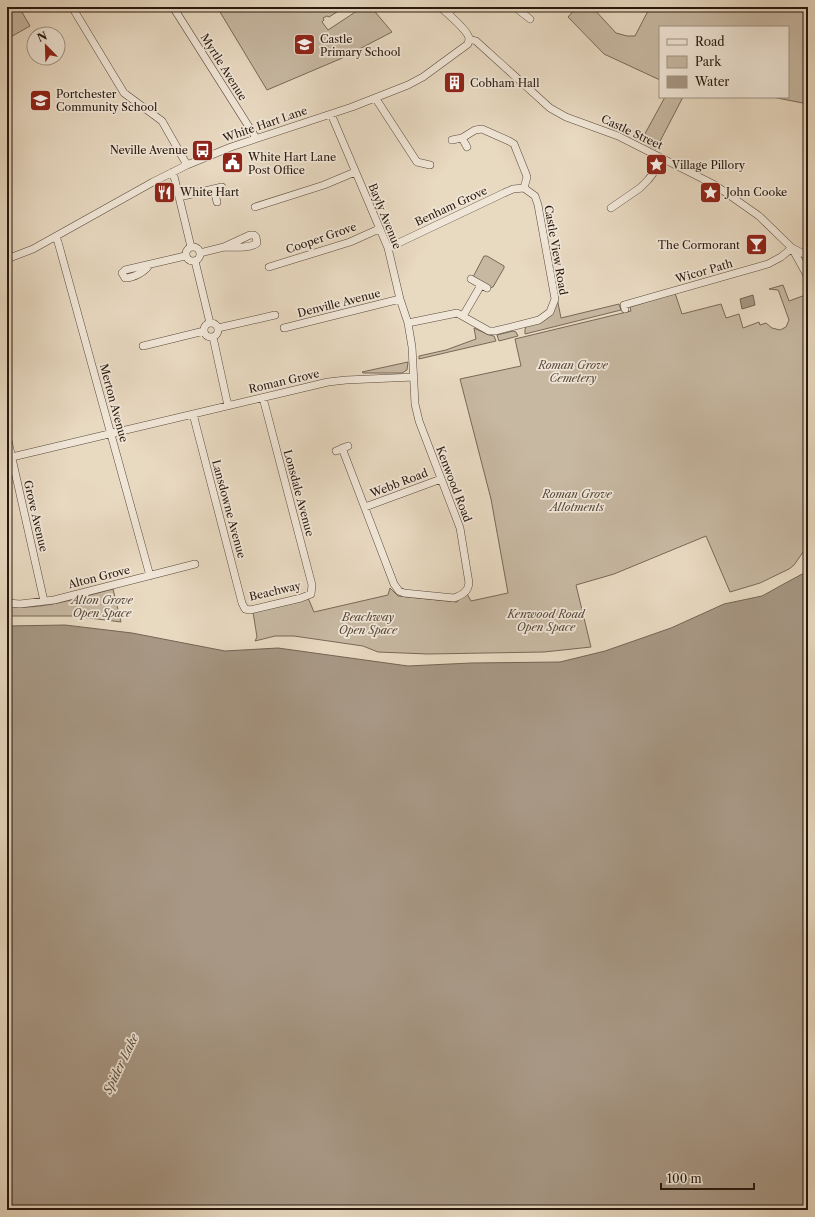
<svg xmlns="http://www.w3.org/2000/svg" width="815" height="1217" font-family="'Libre Caslon Text',serif">
	<style>
		.green { fill: #c7b8a2; stroke: #786858 }
		.water { fill: #a79784; stroke: #746454 }
		.lines { fill: none; stroke-linecap: round; stroke-linejoin: round }
		.minor-casing { stroke: #58483a; stroke-width: 8 }
		.minor { stroke: #f0e6d7; stroke-width: 7 }
		.labels { text-anchor: middle; stroke-width: 3.5; stroke-linejoin: round; paint-order: stroke }
		.poi-label { font-size: 11px; fill: #28180d; stroke: #f0e6d7; text-anchor: start }
		.street-label { font-size: 11px; fill: #28180d; stroke: #f0e6d7 }
		.park-label { font-size: 11px; font-style: italic; fill: #58483a; stroke: #f0e6d7 }
		.water-label { font-size: 12px; font-style: italic; fill: #5b4b3d; stroke: #f0e6d7 }
	</style>
	<rect width="100%" height="100%" fill="#e8d9c1"/>
	<filter id="stains"><feTurbulence type="fractalNoise" baseFrequency=".005" numOctaves="4"/><feColorMatrix values="0 0 0 0 .2 0 0 0 0 .09 0 0 0 0 .02 0 0 0 .5 -.17"/></filter>
	<radialGradient id="worn" r=".72"><stop offset=".6" stop-color="#630" stop-opacity="0"/><stop offset="1" stop-color="#630" stop-opacity=".3"/></radialGradient>
	<path class="green" d="M 7,7 L 19,7 L 30,26 L 7,39 Z
		M 217,7 L 331,7 L 333,10 L 338,7 L 340,10 L 329,17 L 327,16 L 323,18 L 324,20 L 322,22 L 328,30 L 363,7 L 371,7 L 392,32 L 340,59 L 267,90 Z
		M 577,7 L 592,7 L 616,33 L 627,36 L 635,36 L 650,7 L 808,7 L 808,104 L 772,97 L 788,97 L 788,27 L 660,27 L 660,80 L 604,54 L 568,17 Z
		M 665,97 L 683,97 L 656,149 L 641,141 Z
		M 484,256 L 487,256 L 504,266 L 504,268 L 493,287 L 489,288 L 473,277 Z
		M 783,285 L 789,301 L 808,294 L 808,545 L 794,565 L 789,569 L 760,583 L 730,592 L 706,536 L 614,574 L 576,585 L 591,647 L 544,652 L 428,654 L 378,652 L 363,646 L 294,636 L 275,636 L 255,641 L 257,637 L 253,612 L 308,598 L 314,612 L 388,595 L 390,588 L 398,596 L 457,602 L 466,592 L 471,601 L 508,593 L 491,499 L 460,379 L 521,366 L 515,339 L 631,311 L 630,307 L 675,293 L 682,314 L 721,304 L 726,318 L 739,314 L 743,328 L 759,322 L 760,325 L 766,323 L 772,328 L 780,330 L 786,327 L 789,320 L 779,292 L 778,290 L 769,289 Z
		M 557,298 L 561,318 L 619,304 L 621,310 L 525,334 L 525,329 L 527,326 L 545,320 Z
		M 474,328 L 489,335 L 494,336 L 496,341 L 419,359 L 419,356 L 446,350 L 476,339 Z
		M 513,331 L 516,332 L 518,336 L 499,341 L 497,335 Z
		M 408,362 L 407,370 L 402,373 L 363,373 L 362,372 Z
		M 113,589 L 121,622 L 74,616 L 7,616 L 7,605 C 33,613 85,596 113,589 Z"/>
	<path class="water" d="M 753,295 L 755,305 L 742,309 L 740,299 Z
		M 808,571 L 808,1210 L 7,1210 L 7,626 L 65,625 L 132,633 L 225,651 L 278,648 L 408,666 L 471,663 L 560,662 L 605,651 L 671,628 L 724,604 L 762,596 L 791,580 Z"/>
	<g class="lines">
		<defs>
			<path id="minor" d="M 72,7 L 124,93 L 162,121 L 187,165
				M 173,7 L 256,138
				M 515,7 L 530,19
				M 448,14 L 454,7
				M 469,39 L 476,41 L 550,108 L 566,117 L 618,136 L 715,185 L 759,216 L 792,248 L 808,256
				M 376,99 L 417,162 L 430,165
				M 331,114 L 388,248 L 400,299 L 408,323 L 412,347 L 415,404 L 419,421 L 460,528 L 469,583 C 468,592 462,595 454,598 L 404,593 L 399,591 L 394,584 L 342,448
				M 462,138 L 467,147
				M 452,140 L 462,138 L 475,130 L 482,129 L 509,141 L 514,144 L 526,174 L 527,177 L 524,188
				M 173,172 L 191,247
				M 214,190 L 217,202
				M 179,197 L 222,187
				M 255,207 L 324,185 L 355,172
				M 611,208 L 640,188 L 648,180 L 664,159
				M 56,237 L 58,242 L 150,576
				M186 254a7 7 0 1 1 14 0a7 7 0 1 1-14 0Z
				M 388,248 L 504,193 L 513,189 L 524,188
				M 200,253 L 224,247 L 250,235 L 254,235 L 256,237 L 257,243 C 250,249 234,247 224,247
				M 7,259 L 33,249 L 153,182 L 187,165 L 231,147 L 352,107 L 408,85 L 423,77 L 468,44 C 469,41 469,41 469,38 C 468,31 446,12 440,7
				M 195,261 L 210,323
				M 149,265 C 145,272 133,278 125,278 L 122,273 L 125,270 L 185,256
				M 269,267 L 350,242 L 379,229
				M 471,279 L 487,288
				M 625,309 L 624,305 L 768,264 L 781,257 L 792,248 L 808,277
				M 463,316 L 481,285
				M204 330a7 7 0 1 1 14 0a7 7 0 1 1-14 0Z
				M 408,323 L 457,313 L 489,331 L 495,331 L 539,320 L 550,312 L 555,299 L 538,205 L 535,196 L 524,188
				M 218,328 L 275,315
				M 284,328 L 400,299
				M 213,337 L 228,406
				M 143,346 L 204,331
				M 193,414 L 242,603 L 245,609 L 250,610 L 301,598 L 311,594 L 312,585 L 263,398
				M 7,436 L 44,601
				M 336,451 L 348,446
				M 12,457 L 328,382 L 346,380 L 414,377
				M 365,507 L 441,479
				M 7,603 L 20,604 L 54,600 L 195,564"/>
		</defs>
		<use href="#minor" class="minor-casing"/>
		<use href="#minor" class="minor"/>
	</g>
	<defs>
		<symbol id="school-square" viewBox="-11 -11 22 22"><rect x="-9" y="-9" width="18" height="18" rx="4" fill="#8f2418" stroke="#f0e6d7"/><path d="M0-5L7-2L0 1L-7-2ZM-4 1L0 2.5L4 1V4Q0 6-4 4Z" fill="#fff"/></symbol>
		<symbol id="building-square" viewBox="-11 -11 22 22"><rect x="-9" y="-9" width="18" height="18" rx="4" fill="#8f2418" stroke="#f0e6d7"/><path d="M-4-6H4V6H1V3H-1V6H-4ZM-2.5-4.3h1.7v1.8h-1.7ZM.8-4.3h1.7v1.8H.8ZM-2.5-1h1.7V.8h-1.7ZM.8-1h1.7V.8H.8Z" fill="#fff"/></symbol>
		<symbol id="bus-square" viewBox="-11 -11 22 22"><rect x="-9" y="-9" width="18" height="18" rx="4" fill="#8f2418" stroke="#f0e6d7"/><path d="M-5-6H5V4H4V6H2V4H-2V6H-4V4H-5ZM-3.5-4V0h7V-4ZM-3.5 1.2v1.5H-2V1.2ZM2 1.2v1.5H3.5V1.2Z" fill="#fff"/></symbol>
		<symbol id="civic-square" viewBox="-11 -11 22 22"><rect x="-9" y="-9" width="18" height="18" rx="4" fill="#8f2418" stroke="#f0e6d7"/><path d="M-.6-6.5H3V-4.5H.6V-3L4-1V1h2V6H-6V1h2V-1L-.6-3ZM-1.2 2.5V6h2.4V2.5Z" fill="#fff"/></symbol>
		<symbol id="sight-square" viewBox="-11 -11 22 22"><rect x="-9" y="-9" width="18" height="18" rx="4" fill="#8f2418" stroke="#f0e6d7"/><path d="M0-6L1.8-2.2L6-1.7L2.9 1.2L3.7 5.4L0 3.3L-3.7 5.4L-2.9 1.2L-6-1.7L-1.8-2.2Z" fill="#fff"/></symbol>
		<symbol id="restaurant-square" viewBox="-11 -11 22 22"><rect x="-9" y="-9" width="18" height="18" rx="4" fill="#8f2418" stroke="#f0e6d7"/><path d="M-5-6h1v4h1v-4h1v4h1v-4h1v5L-1.5 .5V6h-2V.5L-5-1ZM5-6V6H3V1.5H1.5Q1.5-4 5-6Z" fill="#fff"/></symbol>
		<symbol id="bar-square" viewBox="-11 -11 22 22"><rect x="-9" y="-9" width="18" height="18" rx="4" fill="#8f2418" stroke="#f0e6d7"/><path d="M-6-5H6L.8 .8V4.5H3.5V6h-7V4.5H-.8V.8Z" fill="#fff"/></symbol>
	</defs>
	<g fill-rule="evenodd">
		<use href="#school-square" x="292" y="32" width="25" height="25"/>
		<use href="#building-square" x="442" y="70" width="25" height="25"/>
		<use href="#school-square" x="28" y="88" width="25" height="25"/>
		<use href="#bus-square" x="190" y="138" width="25" height="25"/>
		<use href="#civic-square" x="220" y="150" width="25" height="25"/>
		<use href="#sight-square" x="644" y="152" width="25" height="25"/>
		<use href="#restaurant-square" x="152" y="180" width="25" height="25"/>
		<use href="#sight-square" x="698" y="180" width="25" height="25"/>
		<use href="#bar-square" x="744" y="232" width="25" height="25"/>
	</g>
	<g class="labels">
		<g class="poi-label">
			<text x="320" y="43">Castle<tspan x="320" dy="13">Primary School</tspan></text>
			<text x="470" y="87">Cobham Hall</text>
			<text x="56" y="98">Portchester<tspan x="56" dy="13">Community School</tspan></text>
			<text x="188" y="154" text-anchor="end">Neville Avenue</text>
			<text x="248" y="161">White Hart Lane<tspan x="248" dy="13">Post Office</tspan></text>
			<text x="672" y="169">Village Pillory</text>
			<text x="180" y="196">White Hart</text>
			<text x="726" y="196">John Cooke</text>
			<text x="740" y="249" text-anchor="end">The Cormorant</text>
		</g>
		<g class="street-label">
			<text transform="translate(224 67) rotate(58)" y="4">Myrtle Avenue</text>
			<text transform="translate(265 124) rotate(-19)" y="4">White Hart Lane</text>
			<text transform="translate(632 132) rotate(25)" y="4">Castle Street</text>
			<text transform="translate(451 206) rotate(-25)" y="4">Benham Grove</text>
			<text transform="translate(385 216) rotate(68)" y="4">Bayly Avenue</text>
			<text transform="translate(321 238) rotate(-19)" y="4">Cooper Grove</text>
			<text transform="translate(556 250) rotate(80)" y="4">Castle View Road</text>
			<text transform="translate(704 271) rotate(-16)" y="4">Wicor Path</text>
			<text transform="translate(339 303) rotate(-14)" y="4">Denville Avenue</text>
			<text transform="translate(284 381) rotate(-13)" y="4">Roman Grove</text>
			<text transform="translate(114 403) rotate(75)" y="4">Merton Avenue</text>
			<text transform="translate(399 483) rotate(-21)" y="4">Webb Road</text>
			<text transform="translate(454 484) rotate(69)" y="4">Kenwood Road</text>
			<text transform="translate(299 493) rotate(75)" y="4">Lonsdale Avenue</text>
			<text transform="translate(229 509) rotate(75)" y="4">Lansdowne Avenue</text>
			<text transform="translate(36 516) rotate(77)" y="4">Grove Avenue</text>
			<text transform="translate(99 577) rotate(-14)" y="4">Alton Grove</text>
			<text transform="translate(275 591) rotate(-13)" y="4">Beachway</text>
		</g>
		<g class="park-label">
			<text x="573" y="369">Roman Grove<tspan x="573" dy="13">Cemetery</tspan></text>
			<text x="577" y="498">Roman Grove<tspan x="577" dy="13">Allotments</tspan></text>
			<text x="102" y="604">Alton Grove<tspan x="102" dy="13">Open Space</tspan></text>
			<text x="546" y="618">Kenwood Road<tspan x="546" dy="13">Open Space</tspan></text>
			<text x="368" y="621">Beachway<tspan x="368" dy="13">Open Space</tspan></text>
		</g>
		<g class="water-label">
			<text transform="translate(121 1064) rotate(-64)" y="4">Spider Lake</text>
		</g>
	</g>
	<rect width="815" height="1217" fill="none" stroke="#e8d9c1" stroke-width="24"/>
	<rect x="8" y="8" width="799" height="1201" fill="none" stroke="#28180d" stroke-width="2"/>
	<rect x="12" y="12" width="791" height="1193" fill="none" stroke="#28180d"/>
	<rect x="659" y="26" width="130" height="72" fill="#f0e6d7" stroke="#a09486"/>
	<rect x="667" y="39" width="20" height="6" fill="#f0e6d7" stroke="#a09486"/>
	<text x="695" y="46" font-size="12" fill="#28180d">Road</text>
	<rect x="667" y="56" width="20" height="12" fill="#c7b8a2" stroke="#a09486"/>
	<text x="695" y="66" font-size="12" fill="#28180d">Park</text>
	<rect x="667" y="76" width="20" height="12" fill="#a79784" stroke="#a09486"/>
	<text x="695" y="86" font-size="12" fill="#28180d">Water</text>
	<g transform="translate(46 46) rotate(337)"><circle r="19" fill="#f0e6d7" stroke="#a09486"/>
	<path d="M0-3L7 15L0 10L-7 15Z" fill="#8f2418"/>
	<text y="-6" font-size="11" font-weight="bold" text-anchor="middle" fill="#28180d">N</text>
	</g>
	<path d="M661 1183v6h93v-6" fill="none" stroke="#28180d" stroke-width="2"/>
	<text x="667" y="1183" font-size="12" fill="#28180d" stroke="#f0e6d7" stroke-width="3" paint-order="stroke">100 m</text>
	<rect width="100%" height="100%" filter="url(#stains)"/>
	<rect width="100%" height="100%" fill="url(#worn)"/>
</svg>
